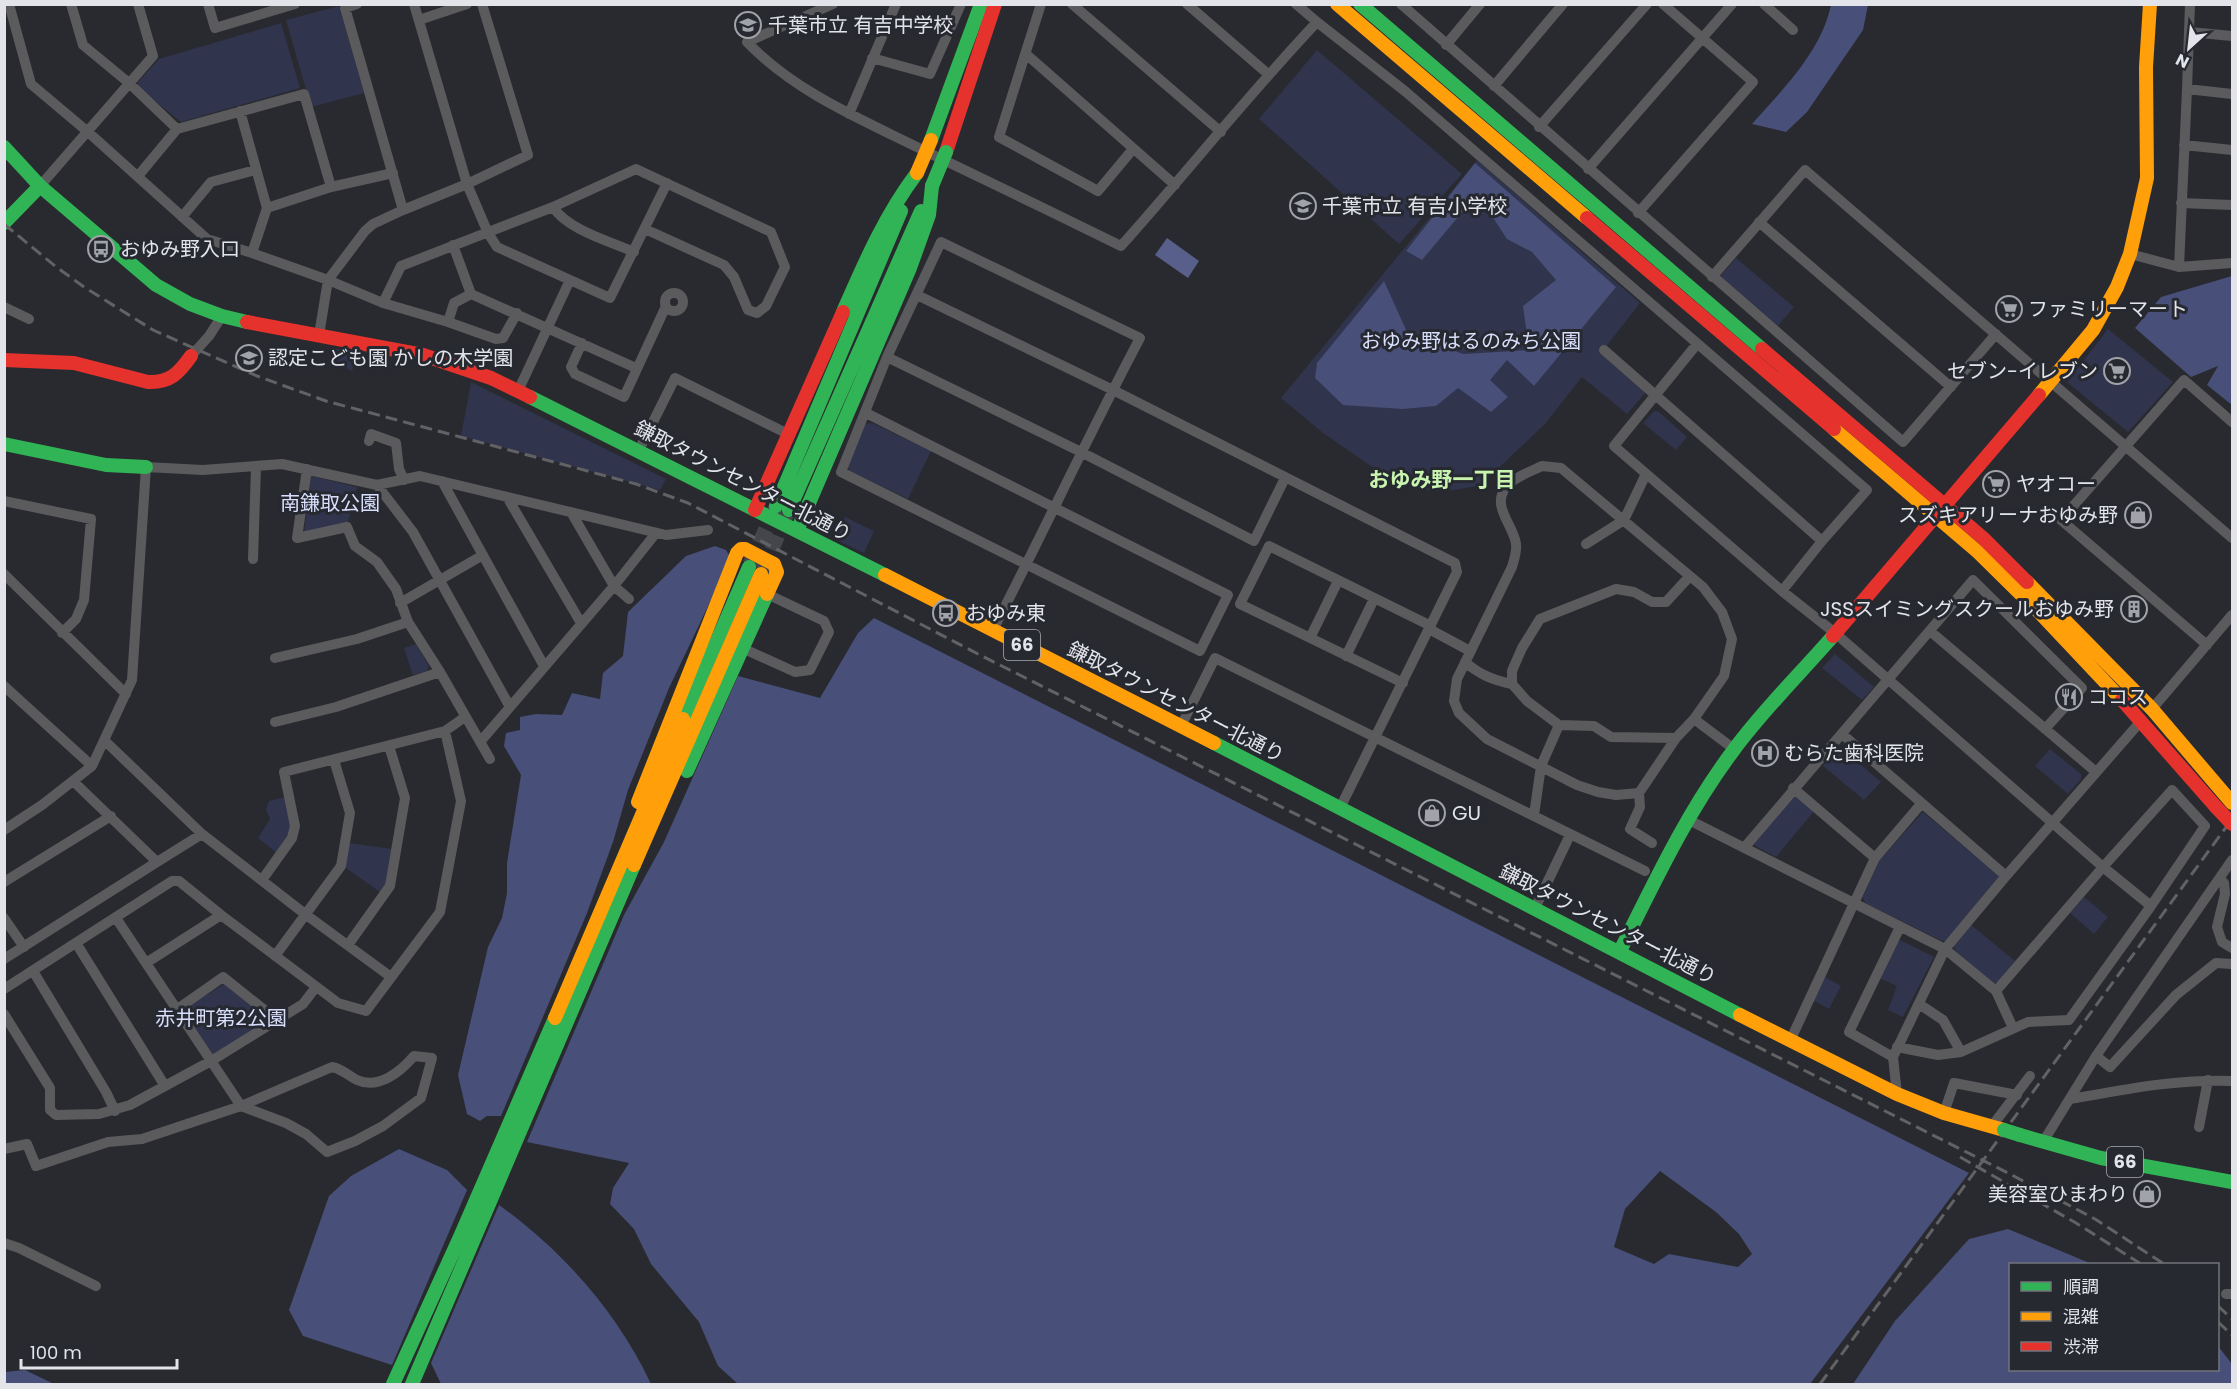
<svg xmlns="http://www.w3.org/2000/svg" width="2237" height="1389" font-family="Poppins,'Noto Sans JP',sans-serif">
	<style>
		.green { fill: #30344c }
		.forest { fill: #484f78; fill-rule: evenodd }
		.water { fill: #575f8a }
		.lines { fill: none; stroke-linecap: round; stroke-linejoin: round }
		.secondary-tunnel { stroke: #45464b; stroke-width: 15; stroke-dasharray: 15 8; stroke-linecap: butt }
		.street { stroke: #5b5b5d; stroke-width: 10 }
		.fast { stroke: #30b455; stroke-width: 14 }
		.slow { stroke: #ff9f0a; stroke-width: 14 }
		.jam { stroke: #e5322d; stroke-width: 14 }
		.rail { stroke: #626265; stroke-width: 3; stroke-dasharray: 12 6; stroke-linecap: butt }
		.fast-bridge { stroke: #30b455; stroke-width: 14 }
		.slow-bridge { stroke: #ff9f0a; stroke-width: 14 }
		.jam-bridge { stroke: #e5322d; stroke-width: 14 }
		.labels { text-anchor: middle; stroke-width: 6; stroke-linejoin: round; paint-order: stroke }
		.shield { fill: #272931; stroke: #abacb2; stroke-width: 1.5 }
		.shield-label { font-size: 18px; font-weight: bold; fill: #e3e4ea }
		.poi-label { font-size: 20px; fill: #e3e4ea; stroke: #272931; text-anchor: start }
		.park-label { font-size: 20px; fill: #d8dffd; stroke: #272931 }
		.street-label { font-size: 20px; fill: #e3e4ea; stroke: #272931 }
		.neighbourhood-label { font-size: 21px; font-weight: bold; fill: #c9f4b0; stroke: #272931 }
	</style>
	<rect width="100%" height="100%" fill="#292a2f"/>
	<path class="green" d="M 339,6 L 364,93 L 311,107 L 286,20 Z
		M 281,23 L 300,88 L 181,122 L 138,87 L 138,82 L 159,59 Z
		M 1317,50 L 1462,174 L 1399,244 L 1259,119 Z
		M 1477,160 L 1640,303 L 1602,352 L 1646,392 L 1627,414 L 1582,377 L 1545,424 L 1489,477 L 1477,486 L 1447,491 L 1422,490 L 1381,473 L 1323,433 L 1281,398 Z
		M 1736,258 L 1794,307 L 1775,329 L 1717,280 Z
		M 2108,329 L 2173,382 L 2128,432 L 2067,382 Z
		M 334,348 L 357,353 L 352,371 L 330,359 Z
		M 471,382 L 666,479 L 660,490 L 461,436 Z
		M 1654,411 L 1659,412 L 1687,437 L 1676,450 L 1643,423 Z
		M 872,423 L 931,451 L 908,499 L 850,471 L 847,466 L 865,424 Z
		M 311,476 L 357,487 L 348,522 L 304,532 Z
		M 845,517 L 874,531 L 864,553 L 834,539 Z
		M 416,644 L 429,666 L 427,671 L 413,675 L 404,648 Z
		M 1835,654 L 1874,687 L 1862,700 L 1822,668 Z
		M 1839,746 L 1881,782 L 1864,800 L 1823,766 Z
		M 2050,749 L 2081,774 L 2081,779 L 2068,794 L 2035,766 Z
		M 1794,796 L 1798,797 L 1815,810 L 1776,857 L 1755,846 L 1754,842 Z
		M 285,797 L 292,830 L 278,854 L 258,838 L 270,819 L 266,810 L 269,801 Z
		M 1923,812 L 2000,877 L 1945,941 L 1942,941 L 1865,903 L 1863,897 L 1879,861 Z
		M 349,843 L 392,849 L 386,885 L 381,893 L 345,867 Z
		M 2084,897 L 2108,917 L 2094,934 L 2070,913 Z
		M 1970,924 L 2015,961 L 1998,982 L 1993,984 L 1955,950 L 1954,945 Z
		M 1898,939 L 1934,957 L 1903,1017 L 1888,1010 L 1897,986 L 1879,978 Z
		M 1823,976 L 1841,986 L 1829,1009 L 1811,999 Z
		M 224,984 L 269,1017 L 268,1022 L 212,1054 L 181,1011 Z"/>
	<path class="forest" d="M 1831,5 L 1868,5 L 1863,30 L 1807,112 L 1786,132 L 1752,124 C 1783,89 1821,52 1831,5 Z
		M 1475,163 L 1616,287 L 1534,386 L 1507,360 L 1490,380 L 1508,397 L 1491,412 L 1458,388 L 1436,406 L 1403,409 L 1343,405 L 1315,378 L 1317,363 L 1384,281 L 1407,332 L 1463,354 L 1529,350 L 1523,306 L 1556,280 L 1532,252 L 1507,239 L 1490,213 L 1469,204 L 1422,260 L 1406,251 Z
		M 2232,276 L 2232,405 L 2207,385 L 2218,366 L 2191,377 L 2135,328 L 2161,297 Z
		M 715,546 L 726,550 L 731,558 L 669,688 L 628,790 L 613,842 L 587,913 L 501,1116 L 487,1116 L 480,1121 L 467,1114 L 458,1075 L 488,947 L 502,918 L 507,893 L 507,863 L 521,775 L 504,746 L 506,733 L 520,730 L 520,717 L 536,714 L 562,715 L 572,693 L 600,699 L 603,673 L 623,656 L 628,612 L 686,556 Z
		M 874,618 L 1969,1173 L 1810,1384 L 738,1384 L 718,1366 L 699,1322 L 651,1264 L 634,1229 L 610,1204 L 613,1188 L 629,1163 L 527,1142 L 624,915 L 664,842 L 738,676 L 820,698 L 858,633 ZM 1660,1171 L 1716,1212 L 1739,1234 L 1752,1254 L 1738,1267 L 1669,1254 L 1654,1264 L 1614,1247 L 1625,1209 Z
		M 399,1149 L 447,1170 L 467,1190 L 392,1365 L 303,1336 L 289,1310 L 329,1196 L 351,1176 Z
		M 499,1205 C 563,1251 618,1313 651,1384 L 441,1384 L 431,1363 Z
		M 2008,1229 L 2092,1264 L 2010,1264 L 2010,1370 L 2218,1370 L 2218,1346 L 2232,1364 L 2232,1384 L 1853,1384 L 1895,1321 L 1969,1239 Z
		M 25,1370 L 54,1384 L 5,1384 L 5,1372 Z"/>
	<path class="water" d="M 1167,238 L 1199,261 L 1188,278 L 1155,255 Z"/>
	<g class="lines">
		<path class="secondary-tunnel" d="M 750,564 L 776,507
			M 763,571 L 787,513"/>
		<path class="street" d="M 9,4 L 31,84 L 88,132 L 207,239 L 252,253 L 328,280 L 383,303 L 448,322 L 496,339 L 503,338 L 517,313
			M 71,4 L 83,45 L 129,83 L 177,129 L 304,94 L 331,187
			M 208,4 L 215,28 L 295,4
			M 357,4 L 345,8 L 403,210
			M 414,4 L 467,184 L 488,233 L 497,247 L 610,298 L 667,183
			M 833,4 L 747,42 C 796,93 863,120 925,151 C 990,182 1056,214 1121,246 C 1187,172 1249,94 1317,22 L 1406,92 L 1867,490 L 1822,541 L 1604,350
			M 1041,4 L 999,137 L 1098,191 L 1133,149
			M 1072,4 L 1221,132
			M 1187,4 L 1268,74
			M 1296,4 L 1317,22
			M 1401,4 L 1903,442 L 1996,334
			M 1764,4 L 1793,30
			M 419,20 L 467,4
			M 2189,32 L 2190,4
			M 1446,45 L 1480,4
			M 1026,54 L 1175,185
			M 872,58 L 930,74 L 961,4
			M 1494,86 L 1563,4
			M 2187,89 L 2189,32 L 2232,36
			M 240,111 L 267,208
			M 849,114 L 896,4
			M 1539,127 L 1647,4
			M 2184,145 L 2232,150
			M 1588,169 L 1732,4
			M 138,176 L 177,129
			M 40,186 L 153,56 L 138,4
			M 2181,203 L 2232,205
			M 553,207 C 568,230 609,241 634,252
			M 1638,213 L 1753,82 L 1663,4
			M 182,217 L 211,182 L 255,170
			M 1759,222 L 1951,387
			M 453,245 L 471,294 L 636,368
			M 252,253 L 267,208 L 331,187 L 393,173
			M 2130,254 L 2179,267 L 2232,263
			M 2179,267 L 2187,89 L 2232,94
			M 1712,277 L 1805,170 L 2232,538
			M665 302a9 9 0 1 1 18 0a9 9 0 1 1-18 0Z
			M 917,295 L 1113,390 L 1455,563 L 1457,572 L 1340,808
			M 383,303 L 401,266 L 553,207 L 636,169 L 771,232 L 785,267 L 766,306 L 757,313 L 748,310 L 734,277 L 724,265 L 645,229
			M 4,307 L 29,319
			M 448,322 L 454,303 L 471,294
			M 319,335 L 328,280 L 365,231 L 373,224 L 403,210 L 467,184 L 528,155 L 482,4
			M 582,343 L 571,367 L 575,374 L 624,397 L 666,306
			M 1697,344 L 1614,446 L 1782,591 L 1835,633 L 2103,867 L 2151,906
			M 191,356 L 209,336 L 222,316
			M 887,357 L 1081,452 L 1254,541 L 1285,478
			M 518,391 L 570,280
			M 866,413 L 1228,595 L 1200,651 L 841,472 L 887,357 L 941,242 L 1140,338 C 1089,434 1043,533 993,630
			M 369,441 L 371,434 L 396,443 L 399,469 L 404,480
			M 639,450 L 675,378 L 782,431
			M 1542,466 L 1561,468 L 1703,587 L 1722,612 L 1732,639 L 1724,676 L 1694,719 L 1676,738 L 1639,793 L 1616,795 L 1598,792 L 1577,785 L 1487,739 L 1459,713 L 1454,701 L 1457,679 L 1512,567 C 1514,560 1517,552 1516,544 C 1514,525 1488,504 1509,484 C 1517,476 1532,471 1542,466 Z
			M 307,469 L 297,538 L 347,527 L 355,546 L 377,562 L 396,589 L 408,622 L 440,672 L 490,759
			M 442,481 L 544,666
			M 377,485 L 413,532 L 510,707
			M 507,497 L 581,623
			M 4,501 L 91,519 L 84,600 L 76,619 L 62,633
			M 571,512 L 614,586 L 629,599
			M 1586,544 L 1624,520 L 1646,474
			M 253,559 L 256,467
			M 4,574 L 126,694
			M 1782,591 L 1822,541
			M 400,603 L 483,555
			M 1429,629 L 1470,651
			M 1930,631 L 2096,772
			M 1310,638 L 1338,581
			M 2207,645 L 2061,520 L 2184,380 L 2232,422
			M 742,648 L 795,672 L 810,670 L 829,632 L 824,621 L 767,594
			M 1346,656 L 1374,599
			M 275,658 L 357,639 L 408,622
			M 1465,662 C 1480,675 1493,680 1512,684
			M 1403,683 L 1240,604 L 1269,546 L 1431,626
			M 4,686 L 92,766
			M 2152,709 L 2232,615
			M 1694,719 L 1734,749
			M 275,722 L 336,707 L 440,672
			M 1181,726 L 1215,658 L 1645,871
			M 1842,734 L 2006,876
			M 1676,738 L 1611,737 L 1594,726 L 1559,725 L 1527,701 L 1512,684 L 1512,671 L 1522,648 L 1540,619 L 1616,589 L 1634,592 L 1652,602 L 1666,602 L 1689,577
			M 104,740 L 202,834 L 305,914 L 391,977
			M 480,742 L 614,586 L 656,533
			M 1793,788 L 1875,858
			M 1639,793 L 1640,807 L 1630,829 L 1652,843
			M 1534,815 L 1541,766 L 1559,725
			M 1687,819 L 1945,949 L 1996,991 L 2013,1028
			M 4,830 L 42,805 L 92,766 L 132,680 L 146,467 L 203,470 L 282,464 L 377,485 L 420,476 L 666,535 L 708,530
			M 1744,848 L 1973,580 L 2082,688 L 2045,729
			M 157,862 L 202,834
			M 2219,879 L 2224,883 L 2225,894 L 2217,927 L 2222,942 L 2232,948
			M 262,880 L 292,838 L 295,826 L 284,772 L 445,731 L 465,717
			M 4,882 L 111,816
			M 1535,908 L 1570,835
			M 4,918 L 24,947
			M 76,943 L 165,1086
			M 348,945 L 390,886 L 405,798 L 389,746
			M 275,956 L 341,866 L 350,813 L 334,760
			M 4,959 L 157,862 L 73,781
			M 146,963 L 221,915
			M 33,971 L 106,1092 L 115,1111
			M 4,989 L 172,881 L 179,881 L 221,915 L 338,1003 L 366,1011 L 440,912 L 461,801 L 445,731
			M 1919,1004 L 1943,1020 L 1961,1052
			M 176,1010 L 223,977 L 277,1020
			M 4,1014 L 50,1088 L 50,1110 L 56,1115 L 99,1114 L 130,1105 L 211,1061 L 303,1004 L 316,987
			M 1790,1041 L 1875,858 L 1921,804
			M 1897,1047 L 1938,1055 L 1961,1052 L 2028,1022 L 2069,1020 L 2151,906 L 2205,826 L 2172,790 L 2103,867 L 1996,991
			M 2096,1056 L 2110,1067 L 2176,995 L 2216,963 L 2232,964
			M 1893,1057 L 1849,1032 L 1900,927
			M 1897,1094 L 1893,1057 L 1945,949 L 2006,876 L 2141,721
			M 2071,1099 C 2127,1089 2176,1079 2232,1081
			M 1944,1113 L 1954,1083 L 2017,1095
			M 1992,1126 L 2030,1076
			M 2199,1127 L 2208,1080
			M 2043,1142 L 2096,1056 L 2232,860
			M 4,1149 L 27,1144 L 36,1166 L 108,1142 L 142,1139 L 241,1106 L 332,1067 C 343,1069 348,1076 357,1080 C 379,1090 401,1071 414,1056 L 432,1058 L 421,1098 L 383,1126 L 355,1141 L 327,1152 L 306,1134 L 286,1123 L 241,1106 L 116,918
			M 4,1243 L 19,1248 L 96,1286
			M 2226,1294 L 2232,1294"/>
		<path class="fast" d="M 1360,4 L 1762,349
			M 931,140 L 981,4
			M 4,147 L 40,186
			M 4,223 L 40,186 L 156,285 L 190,304 L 222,316 L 247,322
			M 843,312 C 864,264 885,215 917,173
			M 530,397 L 885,575
			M 4,444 L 106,465 L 146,467
			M 776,506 L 901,211
			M 789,510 L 921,211
			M 797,531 L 910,268 L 929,215 L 932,186
			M 683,719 L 749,567
			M 1214,743 L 1740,1015
			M 687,771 L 767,594
			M 1620,951 C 1654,883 1687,812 1733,751 C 1763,710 1800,674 1833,636
			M 2020,1135 L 2101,1158 L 2232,1182
			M 393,1384 L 460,1237 L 555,1018
			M 412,1384 L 634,865"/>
		<path class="slow" d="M 1337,4 L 1587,218
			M 2039,395 L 2093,330 L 2117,287 L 2130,254 L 2147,178 L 2146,67 L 2150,4
			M 1834,429 L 1978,552 L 2040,613 L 2122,700
			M 885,575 L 1214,743
			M 2027,582 L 2152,709 L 2232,803
			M 638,802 L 737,553 L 741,549 L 745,549 L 774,564 L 777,572 L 767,594
			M 634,865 L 761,574
			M 1740,1015 L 1897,1094 L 1944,1113 L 2004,1130
			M 555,1018 L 683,719"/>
		<path class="jam" d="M 946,152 L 995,4
			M 1587,218 L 1834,429
			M 247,322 L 423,355 L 491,378 L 530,397
			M 1762,349 L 1983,538 L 2027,582
			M 4,360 L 74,363 L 148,382 C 170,383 179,373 191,356
			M 755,510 L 843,312
			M 1833,636 L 2039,395
			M 2122,700 L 2216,807"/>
		<path class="rail" d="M 4,224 L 55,266 L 84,287 L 153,330 L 257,376 L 326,401 L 636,484 L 688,503 L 978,654 L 2010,1174 L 2095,1219 L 2164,1264
			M 1960,1157 L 2076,1223 L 2141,1264
			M 2218,1306 L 2232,1319
			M 2218,1322 L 2232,1335
			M 1820,1384 L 2232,819"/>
		<path class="fast-bridge" d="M 932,186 L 946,152
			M 2004,1130 L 2020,1135"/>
		<path class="slow-bridge" d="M 917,173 L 931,140"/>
		<path class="jam-bridge" d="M 2216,807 L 2232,824"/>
	</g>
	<defs>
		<symbol id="school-ring" viewBox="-11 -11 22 22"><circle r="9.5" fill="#272931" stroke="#a2a3a9" stroke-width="1.5"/><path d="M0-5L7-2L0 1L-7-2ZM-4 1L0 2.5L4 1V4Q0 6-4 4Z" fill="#a2a3a9"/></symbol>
		<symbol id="bus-ring" viewBox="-11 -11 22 22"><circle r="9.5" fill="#272931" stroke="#a2a3a9" stroke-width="1.5"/><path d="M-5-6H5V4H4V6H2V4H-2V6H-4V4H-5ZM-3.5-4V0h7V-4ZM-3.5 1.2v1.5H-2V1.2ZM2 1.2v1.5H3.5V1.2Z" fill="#a2a3a9"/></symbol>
		<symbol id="supermarket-ring" viewBox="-11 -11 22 22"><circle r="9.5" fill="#272931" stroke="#a2a3a9" stroke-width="1.5"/><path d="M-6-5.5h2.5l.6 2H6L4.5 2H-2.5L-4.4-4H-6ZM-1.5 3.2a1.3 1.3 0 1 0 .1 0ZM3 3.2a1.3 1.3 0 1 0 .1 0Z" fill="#a2a3a9"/></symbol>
		<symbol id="shop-ring" viewBox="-11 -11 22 22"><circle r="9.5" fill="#272931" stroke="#a2a3a9" stroke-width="1.5"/><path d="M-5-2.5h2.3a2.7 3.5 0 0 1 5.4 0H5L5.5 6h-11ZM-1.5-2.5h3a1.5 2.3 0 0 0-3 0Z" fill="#a2a3a9"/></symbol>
		<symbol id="building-ring" viewBox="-11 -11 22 22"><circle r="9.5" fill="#272931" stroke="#a2a3a9" stroke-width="1.5"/><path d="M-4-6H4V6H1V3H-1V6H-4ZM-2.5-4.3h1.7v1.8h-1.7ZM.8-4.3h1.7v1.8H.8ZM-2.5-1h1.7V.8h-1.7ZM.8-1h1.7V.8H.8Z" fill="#a2a3a9"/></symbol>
		<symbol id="restaurant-ring" viewBox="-11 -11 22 22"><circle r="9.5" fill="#272931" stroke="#a2a3a9" stroke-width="1.5"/><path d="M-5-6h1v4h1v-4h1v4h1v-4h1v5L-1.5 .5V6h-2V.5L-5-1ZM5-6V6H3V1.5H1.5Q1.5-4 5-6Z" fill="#a2a3a9"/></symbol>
		<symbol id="hospital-ring" viewBox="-11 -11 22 22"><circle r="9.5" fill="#272931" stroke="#a2a3a9" stroke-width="1.5"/><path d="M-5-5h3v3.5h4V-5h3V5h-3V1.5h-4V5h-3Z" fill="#a2a3a9"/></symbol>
	</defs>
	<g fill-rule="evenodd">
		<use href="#school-ring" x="733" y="10" width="30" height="30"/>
		<use href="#school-ring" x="1288" y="191" width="30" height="30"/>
		<use href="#bus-ring" x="86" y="234" width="30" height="30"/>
		<use href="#supermarket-ring" x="1994" y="294" width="30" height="30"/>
		<use href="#school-ring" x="234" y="343" width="30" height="30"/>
		<use href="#supermarket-ring" x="2102" y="356" width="30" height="30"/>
		<use href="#supermarket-ring" x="1981" y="469" width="30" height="30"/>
		<use href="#shop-ring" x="2123" y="500" width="30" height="30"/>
		<use href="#building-ring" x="2119" y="594" width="30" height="30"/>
		<use href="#bus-ring" x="931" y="598" width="30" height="30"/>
		<use href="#restaurant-ring" x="2054" y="682" width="30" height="30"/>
		<use href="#hospital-ring" x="1750" y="738" width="30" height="30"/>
		<use href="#shop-ring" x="1417" y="798" width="30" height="30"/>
		<use href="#shop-ring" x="2132" y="1179" width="30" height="30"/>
	</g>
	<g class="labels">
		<g class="shield">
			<rect x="1004" y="630" width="36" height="30" rx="4.5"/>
			<rect x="2107" y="1147" width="36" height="30" rx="4.5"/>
		</g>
		<g class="shield-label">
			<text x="1022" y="651">66</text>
			<text x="2125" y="1168">66</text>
		</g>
		<g class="poi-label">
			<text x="768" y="32">千葉市立 有吉中学校</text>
			<text x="1322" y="213">千葉市立 有吉小学校</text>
			<text x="120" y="256">おゆみ野入口</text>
			<text x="2028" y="316">ファミリーマート</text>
			<text x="268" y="365">認定こども園 かしの木学園</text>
			<text x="2098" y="378" text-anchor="end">セブン-イレブン</text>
			<text x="2016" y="491">ヤオコー</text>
			<text x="2118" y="522" text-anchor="end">スズキアリーナおゆみ野</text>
			<text x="2114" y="616" text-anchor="end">JSSスイミングスクールおゆみ野</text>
			<text x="966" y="620">おゆみ東</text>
			<text x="2088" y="704">ココス</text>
			<text x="1784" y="760">むらた歯科医院</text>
			<text x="1452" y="820">GU</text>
			<text x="2128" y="1201" text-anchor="end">美容室ひまわり</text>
		</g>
		<g class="park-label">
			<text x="1471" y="348">おゆみ野はるのみち公園</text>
			<text x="330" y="510">南鎌取公園</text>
			<text x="221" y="1025">赤井町第2公園</text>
		</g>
		<g class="street-label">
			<text transform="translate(743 481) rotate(27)" y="7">鎌取タウンセンター北通り</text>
			<text transform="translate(1176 702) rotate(27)" y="7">鎌取タウンセンター北通り</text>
			<text transform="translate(1608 924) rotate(27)" y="7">鎌取タウンセンター北通り</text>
		</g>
		<g class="neighbourhood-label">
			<text x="1442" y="487">おゆみ野一丁目</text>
		</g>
	</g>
	<rect width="2237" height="1389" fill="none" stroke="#e3e4ea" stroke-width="12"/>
	<rect x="2009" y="1263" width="210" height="108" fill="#272931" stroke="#72747b" stroke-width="1.5"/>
	<rect x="2021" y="1282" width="30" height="9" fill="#30b455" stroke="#72747b" stroke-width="1.5"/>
	<text x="2063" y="1293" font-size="18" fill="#e3e4ea">順調</text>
	<rect x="2021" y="1312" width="30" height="9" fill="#ff9f0a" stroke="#72747b" stroke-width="1.5"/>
	<text x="2063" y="1323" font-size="18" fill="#e3e4ea">混雑</text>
	<rect x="2021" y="1342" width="30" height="9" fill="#e5322d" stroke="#72747b" stroke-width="1.5"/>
	<text x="2063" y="1353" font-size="18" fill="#e3e4ea">渋滞</text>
	<g transform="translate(2189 48) rotate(207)" stroke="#272931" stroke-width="4.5" paint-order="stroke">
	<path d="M0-4.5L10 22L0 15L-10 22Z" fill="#e3e4ea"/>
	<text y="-9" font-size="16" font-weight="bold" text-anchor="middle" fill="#e3e4ea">N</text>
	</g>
	<path d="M21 1359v9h156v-9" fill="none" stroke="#e3e4ea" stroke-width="3"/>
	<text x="30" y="1359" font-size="18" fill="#e3e4ea" stroke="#272931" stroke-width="4.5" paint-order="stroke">100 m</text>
</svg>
